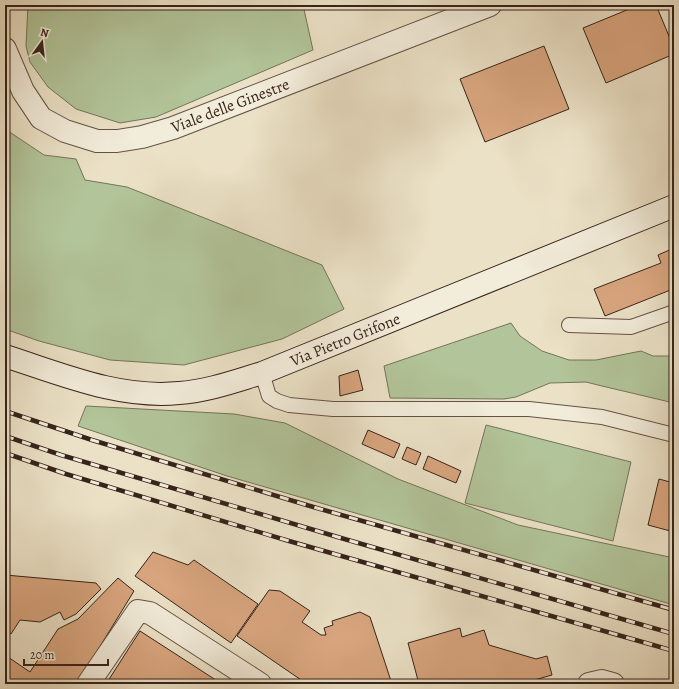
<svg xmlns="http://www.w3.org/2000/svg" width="679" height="689" font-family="Alegreya,serif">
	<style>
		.green { fill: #b2c499; stroke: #74745a }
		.building { fill: #d8a57e; stroke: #37231b }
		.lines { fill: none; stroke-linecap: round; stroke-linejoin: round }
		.lane-casing { stroke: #645246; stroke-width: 16 }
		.street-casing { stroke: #645246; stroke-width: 24 }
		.secondary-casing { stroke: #37231b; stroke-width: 24 }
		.lane { stroke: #f2ecda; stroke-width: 14 }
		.street { stroke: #f2ecda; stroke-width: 22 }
		.secondary { stroke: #f2ecda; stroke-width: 22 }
		.rail-casing { stroke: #37231b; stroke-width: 4.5 }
		.rail { stroke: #f2ecda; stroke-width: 3; stroke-dasharray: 9; stroke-linecap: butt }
		.labels { text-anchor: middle; stroke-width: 3; stroke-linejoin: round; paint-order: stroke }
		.street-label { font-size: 16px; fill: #37231b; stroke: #f2ecda }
	</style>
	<rect width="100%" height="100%" fill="#ebe1c6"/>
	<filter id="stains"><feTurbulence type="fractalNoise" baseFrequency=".005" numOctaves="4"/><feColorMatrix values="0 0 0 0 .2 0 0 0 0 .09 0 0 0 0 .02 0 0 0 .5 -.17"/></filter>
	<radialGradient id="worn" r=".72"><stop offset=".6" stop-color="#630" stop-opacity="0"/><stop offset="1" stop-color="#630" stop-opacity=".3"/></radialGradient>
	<path class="green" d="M 28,5 L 303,5 L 313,50 L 156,117 L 120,123 L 76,109 L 48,87 L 30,62 L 26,46 Z
		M 5,129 L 44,155 L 76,159 L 85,180 L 127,187 L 322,265 L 344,309 L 282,339 L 184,365 L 110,360 L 39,341 L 5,329 Z
		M 511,323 L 520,336 L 542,351 L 569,360 L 596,360 L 641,351 L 653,356 L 670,356 L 674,354 L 674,403 L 602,386 L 586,382 L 550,383 L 516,397 L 504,399 L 390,398 L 384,366 Z
		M 86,406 L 234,414 L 285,423 L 398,479 L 518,525 L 674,558 L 674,605 L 227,476 L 78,426 Z
		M 486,425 L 631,462 L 613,541 L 465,503 Z"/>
	<path class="building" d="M 639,5 L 656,5 L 674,48 L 674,54 L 606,83 L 583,28 Z
		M 544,46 L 569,109 L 485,142 L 460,79 Z
		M 674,248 L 674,292 L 673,289 L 605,316 L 594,289 L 661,263 L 658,255 Z
		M 358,370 L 363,390 L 340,396 L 339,376 Z
		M 368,430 L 400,444 L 394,458 L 362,444 Z
		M 407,447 L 421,453 L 416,465 L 402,459 Z
		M 428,456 L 461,471 L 456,483 L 423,469 Z
		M 659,479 L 674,483 L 674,532 L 648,525 Z
		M 153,552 L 188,565 L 194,560 L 258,604 L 231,643 L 135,576 Z
		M 5,575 L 96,583 L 101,589 L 76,614 L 64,620 L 60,612 L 40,622 L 20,620 L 11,634 L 5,630 Z
		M 118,578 L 134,591 L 77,684 L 5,684 L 5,655 L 30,672 L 58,629 L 78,619 Z
		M 269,590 L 280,591 L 310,611 L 302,622 L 321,635 L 326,635 L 324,628 L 333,625 L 332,621 L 360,612 L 370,617 L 392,684 L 307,684 L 237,636 Z
		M 460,628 L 462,637 L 484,630 L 489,645 L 536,659 L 547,656 L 552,675 L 520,684 L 419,684 L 408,643 Z
		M 140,631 L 222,684 L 106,684 Z"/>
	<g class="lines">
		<defs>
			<path id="lane" d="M 569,325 L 631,327 L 674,312
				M 262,373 L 269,396 L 277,401 L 289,405 L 333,409 L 529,409 L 602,417 L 674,435"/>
			<path id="street" d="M 5,49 L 23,91 L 41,118 L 65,131 L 97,141 L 117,141 L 142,137 L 173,128 L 490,5
				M 88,684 L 138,611 L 150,613 L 260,684
				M 589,684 L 602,681 L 613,684"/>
			<path id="secondary" d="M 5,356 C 61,374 119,399 179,393 C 208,391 235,381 262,373 L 674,206"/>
		</defs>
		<use href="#lane" class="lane-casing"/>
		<use href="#street" class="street-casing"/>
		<use href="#secondary" class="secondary-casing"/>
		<use href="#lane" class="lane"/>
		<use href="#street" class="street"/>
		<use href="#secondary" class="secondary"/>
		<defs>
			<path id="rail" d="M 5,411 L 92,440 L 310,506 L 674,610
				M 5,436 L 61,455 L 341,538 L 674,634
				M 5,453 L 66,474 L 289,541 L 674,651"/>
		</defs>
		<use href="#rail" class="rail-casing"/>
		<use href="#rail" class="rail"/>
	</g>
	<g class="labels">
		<g class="street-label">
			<text transform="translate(230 105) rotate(-21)" y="6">Viale delle Ginestre</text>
			<text transform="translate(345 339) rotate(-22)" y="6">Via Pietro Grifone</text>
		</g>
	</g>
	<rect width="679" height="689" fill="none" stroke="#ebe1c6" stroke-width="20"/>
	<rect x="6" y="6" width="667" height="677" fill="none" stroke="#37231b" stroke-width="2"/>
	<rect x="10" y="10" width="659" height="669" fill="none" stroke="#37231b"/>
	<g transform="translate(42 42) rotate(15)" stroke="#f2ecda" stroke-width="3" paint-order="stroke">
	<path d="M0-3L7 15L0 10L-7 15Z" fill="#37231b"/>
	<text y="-6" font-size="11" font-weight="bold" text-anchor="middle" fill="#37231b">N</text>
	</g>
	<path d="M24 659v6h84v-6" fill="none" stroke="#37231b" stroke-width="2"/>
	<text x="30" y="659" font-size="12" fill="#37231b" stroke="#f2ecda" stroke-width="3" paint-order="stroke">20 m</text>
	<rect width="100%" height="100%" filter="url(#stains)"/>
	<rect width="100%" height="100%" fill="url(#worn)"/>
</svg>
